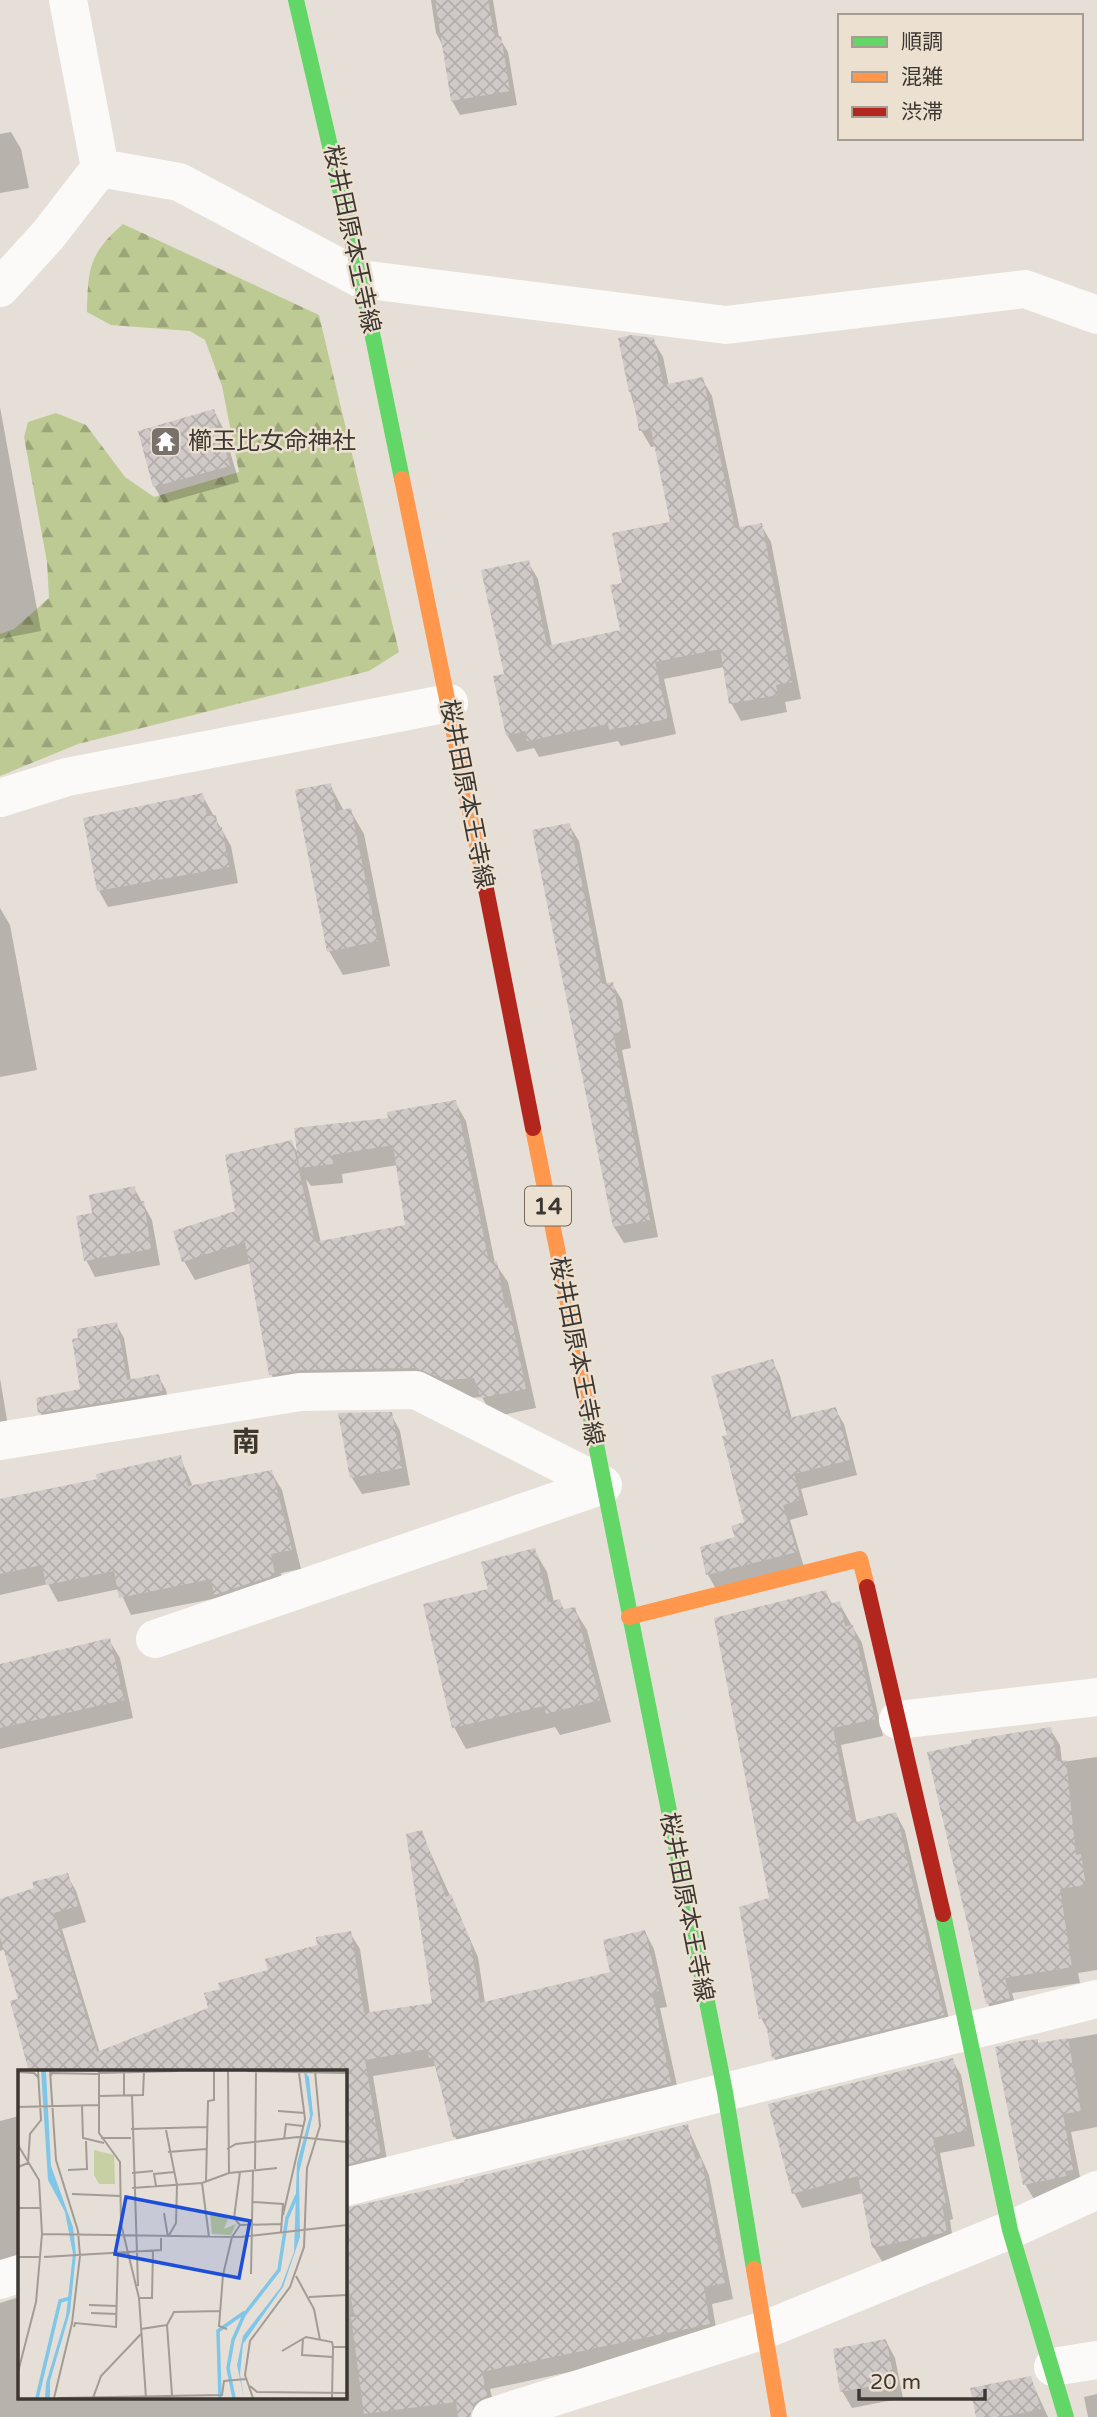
<svg xmlns="http://www.w3.org/2000/svg" width="1097" height="2417" font-family="'Varela Round','Noto Sans JP',sans-serif">
	<style>
		.forest { fill: url(#forest-firs) }
		.shadow { fill: #0003; fill-rule: evenodd }
		.building { fill: url(#building-cross-hatch) }
		.lines { fill: none; stroke-linecap: round; stroke-linejoin: round }
		.street { stroke: #fbfaf9; stroke-width: 38 }
		.fast { stroke: #63d668; stroke-width: 16 }
		.slow { stroke: #ff974d; stroke-width: 16 }
		.jam { stroke: #b3261e; stroke-width: 16 }
		.labels { text-anchor: middle; stroke-width: 5; stroke-linejoin: round; paint-order: stroke }
		.shield { fill: #ece0d1; stroke: #716a61; stroke-width: 2 }
		.shield-label { font-size: 23px; font-weight: bold; fill: #3c3731 }
		.street-label { font-size: 24px; fill: #3c3731; stroke: #ece0d1 }
		.poi-label { font-size: 24px; fill: #3c3731; stroke: #ece0d1; text-anchor: start }
		.quarter-label { font-size: 28px; font-weight: bold; fill: #3c3731; stroke: #ece0d1 }
		.inset-river { fill: none; stroke: #7fc6e8; stroke-width: 3.5 }
		.inset-road { fill: none; stroke: #a29c95; stroke-width: 2 }
		.view { fill: #1d4ed8; fill-opacity: 0.15; stroke: #1d4ed8; stroke-width: 3.5 }
		.inset-edge { fill: none; stroke: #3c3731; stroke-width: 3.5 }
	</style>
	<defs>
		<pattern id="forest-firs" width="22" height="20" patternUnits="userSpaceOnUse" patternTransform="scale(1.75)"><rect width="22" height="20" fill="#beca94"/><path d="M5 1l3.5 6h-7zM16 11l3.5 6h-7z" fill="#9ca579"/></pattern>
		<pattern id="building-cross-hatch" width="8" height="8" patternUnits="userSpaceOnUse" patternTransform="scale(1.75)"><rect width="8" height="8" fill="#cfcac8"/><path d="M0 0l8 8M0 8l8-8" fill="none" stroke="#b3aeac"/></pattern>
	</defs>
	<rect width="100%" height="100%" fill="#e6dfd7"/>
	<path class="forest" d="M 123,224 L 319,315 L 399,652 L 369,671 L 78,744 L 0,776 L 0,634 L 14,629 L 49,598 L 47,562 L 24,437 L 28,422 L 56,413 L 86,425 L 125,477 L 154,497 L 239,472 L 222,386 L 205,340 L 190,331 L 111,325 L 87,312 C 88,268 89,254 123,224 Z"/>
	<path class="shadow" d="M 431,0 L 493,0 L 499,37 L 508,52 L 517,105 L 460,115 L 452,101 L 444,48 L 436,33 Z
		M 11,132 L 21,149 L 29,188 L 0,193 L 0,134 Z
		M 653,340 L 663,357 L 669,386 L 702,379 L 712,396 L 740,529 L 761,525 L 771,542 L 801,699 L 785,702 L 787,712 L 741,721 L 731,703 L 724,667 L 664,679 L 676,734 L 621,746 L 618,741 L 539,757 L 534,748 L 517,752 L 507,735 L 506,675 L 528,562 L 538,579 L 552,646 L 622,631 L 624,584 L 672,523 L 656,446 L 651,447 L 641,430 L 630,391 Z
		M 0,407 L 41,631 L 0,639 Z
		M 214,411 L 223,428 L 239,482 L 164,503 L 154,486 Z
		M 330,785 L 344,811 L 350,810 L 364,834 L 390,966 L 343,975 L 329,951 Z
		M 202,795 L 231,846 L 238,883 L 108,907 L 99,891 Z
		M 569,825 L 579,841 L 607,985 L 612,984 L 622,1000 L 631,1048 L 622,1050 L 658,1237 L 624,1243 L 614,1227 Z
		M 0,908 L 10,925 L 37,1070 L 0,1077 Z
		M 455,1102 L 466,1121 L 495,1263 L 508,1282 L 536,1408 L 493,1417 L 482,1397 L 458,1399 L 282,1393 L 271,1374 L 251,1263 L 195,1280 L 184,1261 L 237,1213 L 291,1142 L 299,1155 L 390,1119 ZM 398,1165 L 407,1227 L 321,1243 L 306,1179 L 311,1186 L 343,1183 L 342,1174 Z
		M 134,1188 L 152,1220 L 160,1265 L 95,1277 L 86,1260 L 94,1214 Z
		M 116,1324 L 124,1338 L 131,1381 L 158,1376 L 166,1390 L 170,1406 L 48,1426 L 40,1412 L 82,1390 Z
		M 772,1361 L 780,1376 L 792,1419 L 835,1409 L 844,1424 L 857,1475 L 801,1489 L 808,1515 L 790,1520 L 804,1567 L 716,1589 L 708,1575 L 746,1523 L 729,1436 Z
		M 0,1378 L 9,1432 L 0,1433 Z
		M 391,1414 L 400,1431 L 410,1485 L 362,1494 L 352,1478 L 340,1415 Z
		M 180,1457 L 193,1487 L 271,1472 L 282,1490 L 301,1569 L 281,1573 L 284,1593 L 218,1598 L 131,1615 L 119,1589 L 58,1602 L 48,1584 L 0,1595 L 0,1499 L 99,1480 Z
		M 534,1550 L 547,1572 L 554,1602 L 559,1601 L 565,1611 L 574,1609 L 587,1630 L 611,1722 L 560,1735 L 555,1727 L 466,1749 L 454,1727 L 490,1590 Z
		M 825,1592 L 833,1605 L 839,1603 L 862,1643 L 883,1736 L 841,1745 L 857,1824 L 896,1814 L 905,1831 L 952,2032 L 783,2074 L 774,2057 L 769,2032 L 761,2018 L 771,1899 Z
		M 109,1640 L 120,1658 L 133,1718 L 0,1749 L 0,1665 Z
		M 1050,1729 L 1060,1745 L 1062,1762 L 1097,1757 L 1097,1970 L 1078,1973 L 1080,1983 L 1012,1993 L 1018,2014 L 997,2019 L 988,2004 Z
		M 421,1832 L 478,1957 L 485,2003 L 613,1973 L 645,1932 L 654,1949 L 667,2007 L 660,2008 L 680,2099 L 464,2153 L 455,2137 L 435,2066 L 373,2076 L 389,2172 L 345,2185 L 345,2072 L 45,2072 L 5,1949 L 0,1951 L 0,1900 L 36,1890 L 67,1875 L 76,1891 L 86,1922 L 62,1929 L 100,2053 L 210,2009 L 270,1971 L 350,1933 L 360,1949 L 370,2014 L 434,2004 Z
		M 1097,2034 L 1097,2127 L 1071,2132 L 1082,2187 L 1035,2201 L 1025,2184 L 1037,2041 L 1039,2044 Z
		M 952,2060 L 961,2075 L 975,2146 L 940,2153 L 953,2219 L 950,2220 L 954,2248 L 883,2263 L 874,2248 L 863,2193 L 802,2208 L 794,2193 Z
		M 19,2116 L 19,2270 L 0,2278 L 0,2121 Z
		M 687,2126 L 709,2175 L 733,2299 L 712,2304 L 718,2340 L 490,2389 L 494,2406 L 464,2412 L 466,2417 L 0,2417 L 0,2303 L 19,2297 L 19,2398 L 345,2398 L 345,2210 L 467,2184 Z
		M 886,2341 L 895,2358 L 903,2398 L 852,2408 L 842,2391 Z
		M 1030,2378 L 1048,2417 L 977,2417 Z
		M 1097,2394 L 1097,2417 L 1088,2417 L 1084,2397 Z"/>
	<path class="building" d="M 435,0 L 488,0 L 495,37 L 501,36 L 510,91 L 451,101 Z
		M 631,335 L 654,338 L 663,385 L 703,377 L 735,528 L 762,523 L 792,682 L 776,685 L 778,695 L 729,704 L 720,649 L 655,662 L 668,719 L 609,730 L 608,724 L 527,741 L 525,731 L 506,736 L 493,676 L 504,674 L 481,570 L 529,560 L 547,646 L 620,630 L 610,585 L 622,583 L 612,533 L 670,522 L 651,429 L 639,431 L 632,391 L 629,392 L 618,338 Z
		M 214,409 L 230,466 L 153,487 L 138,431 Z
		M 331,783 L 336,811 L 351,808 L 378,941 L 327,952 L 295,790 Z
		M 203,793 L 207,816 L 216,815 L 218,828 L 222,827 L 229,867 L 97,891 L 83,818 Z
		M 570,823 L 602,984 L 613,982 L 622,1032 L 613,1033 L 650,1220 L 613,1227 L 532,830 Z
		M 456,1100 L 489,1262 L 497,1261 L 505,1308 L 509,1307 L 526,1389 L 481,1398 L 474,1378 L 446,1380 L 416,1368 L 300,1370 L 269,1375 L 245,1242 L 182,1262 L 173,1231 L 235,1211 L 225,1155 L 292,1140 L 315,1242 L 405,1225 L 393,1145 L 332,1155 L 333,1164 L 299,1168 L 294,1128 L 388,1118 L 387,1112 Z
		M 135,1186 L 137,1202 L 144,1201 L 151,1249 L 84,1261 L 76,1216 L 92,1213 L 89,1195 Z
		M 117,1322 L 127,1380 L 159,1374 L 163,1392 L 38,1413 L 36,1398 L 80,1389 L 72,1339 L 78,1338 L 77,1329 Z
		M 773,1359 L 789,1418 L 836,1407 L 850,1460 L 794,1474 L 801,1500 L 783,1505 L 797,1552 L 706,1575 L 700,1547 L 735,1537 L 731,1526 L 744,1522 L 722,1436 L 727,1435 L 711,1376 Z
		M 392,1412 L 402,1468 L 350,1478 L 338,1413 Z
		M 181,1455 L 188,1486 L 272,1470 L 292,1550 L 271,1554 L 275,1575 L 214,1595 L 211,1579 L 119,1598 L 114,1571 L 46,1585 L 42,1565 L 0,1574 L 0,1499 L 97,1479 L 96,1474 Z
		M 535,1548 L 548,1602 L 560,1599 L 563,1609 L 575,1607 L 600,1700 L 546,1714 L 544,1706 L 452,1728 L 423,1604 L 488,1589 L 481,1562 Z
		M 826,1590 L 830,1604 L 840,1601 L 845,1626 L 853,1625 L 875,1719 L 833,1728 L 852,1823 L 896,1812 L 944,2015 L 772,2058 L 765,2018 L 759,2019 L 739,1907 L 769,1898 L 714,1618 Z
		M 110,1638 L 124,1700 L 0,1728 L 0,1664 Z
		M 1051,1727 L 1057,1761 L 1066,1760 L 1076,1855 L 1081,1854 L 1086,1885 L 1060,1889 L 1072,1967 L 1005,1978 L 1010,1998 L 986,2004 L 927,1752 L 972,1743 L 971,1740 Z
		M 422,1830 L 446,1897 L 451,1894 L 470,1939 L 480,2003 L 610,1972 L 603,1940 L 645,1930 L 659,1991 L 652,1992 L 671,2083 L 453,2137 L 433,2057 L 429,2058 L 427,2049 L 365,2060 L 381,2155 L 345,2165 L 345,2072 L 29,2072 L 10,2001 L 18,1999 L 0,1937 L 0,1899 L 34,1888 L 32,1882 L 68,1873 L 78,1906 L 54,1913 L 97,2052 L 208,2008 L 204,1993 L 220,1989 L 218,1983 L 268,1970 L 265,1959 L 317,1945 L 316,1937 L 351,1931 L 364,2013 L 432,2003 L 406,1834 Z
		M 1068,2038 L 1081,2111 L 1063,2114 L 1073,2170 L 1065,2171 L 1066,2176 L 1023,2185 L 995,2047 L 1021,2041 L 1038,2039 L 1038,2043 Z
		M 953,2058 L 968,2130 L 933,2138 L 946,2204 L 942,2205 L 947,2232 L 872,2248 L 858,2176 L 792,2194 L 768,2104 Z
		M 688,2124 L 695,2158 L 701,2157 L 725,2283 L 704,2287 L 710,2324 L 482,2372 L 487,2395 L 474,2403 L 470,2417 L 458,2417 L 456,2402 L 364,2414 L 351,2317 L 355,2317 L 345,2271 L 345,2208 L 465,2182 L 464,2180 Z
		M 886,2339 L 895,2382 L 840,2392 L 833,2349 Z
		M 1031,2376 L 1041,2409 L 1002,2417 L 976,2417 L 970,2388 Z"/>
	<g class="lines">
		<path class="street" d="M 100,168 L 179,182 L 361,279 L 726,325 L 1025,289 L 1097,315
			M 0,288 L 49,234 L 100,168 L 68,0
			M 0,798 L 67,777 L 449,703
			M 0,1441 L 300,1392 L 416,1390 L 603,1485
			M 155,1639 L 603,1485
			M 898,1720 L 1097,1697
			M 345,2187 L 1097,1999
			M 0,2280 L 19,2274
			M 1053,2367 L 1097,2360
			M 491,2417 L 767,2329 L 1010,2230 L 1097,2190"/>
		<path class="fast" d="M 296,0 L 361,279 L 402,479
			M 587,1399 L 725,2092 L 754,2269
			M 943,1914 L 1010,2230 L 1066,2417"/>
		<path class="slow" d="M 402,479 L 486,889
			M 533,1128 L 587,1399
			M 629,1617 L 860,1559 L 867,1587
			M 754,2269 L 779,2417"/>
		<path class="jam" d="M 486,889 L 533,1128
			M 867,1587 L 943,1914"/>
	</g>
	<defs>
		<symbol id="temple-square" viewBox="-11 -11 22 22"><rect x="-9" y="-9" width="18" height="18" rx="4" fill="#78726b" stroke="#ece0d1"/><path d="M0-6L5-2H3V0L6.5 2.5H4V6H1.5V3h-3V6H-4V2.5H-6.5L-3 0V-2H-5Z" fill="#fff"/></symbol>
	</defs>
	<g fill-rule="evenodd">
		<use href="#temple-square" x="148" y="424" width="35" height="35"/>
	</g>
	<g class="labels">
		<rect class="shield" x="525" y="1186.5" width="46" height="39" rx="5"/>
		<g class="shield-label">
			<text x="548" y="1214">14</text>
		</g>
		<g class="street-label">
			<text transform="translate(352 239) rotate(78)" y="8">桜井田原本王寺線</text>
			<text transform="translate(467 794) rotate(79)" y="8">桜井田原本王寺線</text>
			<text transform="translate(577 1351) rotate(79)" y="8">桜井田原本王寺線</text>
			<text transform="translate(687 1907) rotate(79)" y="8">桜井田原本王寺線</text>
		</g>
		<g class="poi-label">
			<text x="188" y="449">櫛玉比女命神社</text>
		</g>
		<g class="quarter-label">
			<text x="246" y="1451">南</text>
		</g>
	</g>
	<g transform="translate(18 2070)">
		<rect width="329" height="329" fill="#e6dfd7"/>
		<path d="M 192,142 L 210,149 L 206,159 L 218,154 L 213,165 L 194,164 Z" fill="#beca94"/>
		<path d="M 76,80 L 96,85 L 97,114 L 81,114 L 76,105 Z" fill="#c6d0a3"/>
		<path d="M 23,1 L 28,1 L 33,96 L 55,157 L 58,184 L 52,242 L 32,311 L 32,328 L 27,328 L 28,313 L 48,246 L 55,184 L 47,142 L 30,110 ZM 286,1 L 291,7 L 295,44 L 281,103 L 282,167 L 265,217 L 225,274 L 222,304 L 226,328 L 219,295 L 225,266 L 263,217 L 276,182 L 279,93 L 292,46 Z" fill="#7fc6e8"/>
		<path class="inset-river" d="M 19,328 L 42,231 L 53,228M 202,328 L 200,261 L 227,242M 216,328 L 210,298 L 215,270 L 226,245 L 261,200 L 269,148 L 279,125"/>
		<path class="inset-road" d="M 32,1 L 38,90 L 60,161 L 62,186 L 54,253 L 36,328M 81,1 L 81,63 L 102,92 L 103,154 L 121,228 L 128,328M 106,1 L 106,25M 210,1 L 211,103M 229,1 L 329,3M 0,2 L 16,3 L 20,7M 81,3 L 160,1M 32,7 L 34,3 L 81,4M 114,25 L 120,216M 81,26 L 125,25 L 126,1M 64,36 L 65,68 L 86,73M 0,37 L 81,35M 260,41 L 287,43M 113,59 L 189,57M 148,60 L 159,115 L 158,153 L 150,167M 83,68 L 113,68M 266,70 L 268,54 L 285,56M 0,75 L 21,110 L 24,164 L 18,232 L 0,302M 209,79 L 218,74 L 280,67 L 329,72M 150,82 L 188,79M 0,97 L 10,93 L 12,64 L 23,50 L 20,1M 237,99 L 238,1M 50,100 L 69,99 L 68,71M 222,102 L 216,148 L 222,155M 114,103 L 135,101M 188,111 L 190,31 L 196,30 L 196,1M 184,113 L 191,167M 138,116 L 136,104 L 157,102M 114,118 L 184,113 L 211,103 L 259,98M 54,124 L 103,126M 235,132 L 265,134 L 263,162M 0,138 L 22,138M 146,143 L 150,167M 265,145 L 287,49 L 281,3M 222,155 L 264,154M 24,164 L 223,167 L 329,155M 0,187 L 22,187M 26,187 L 143,180 L 143,168M 233,204 L 235,100M 278,206 L 296,239 L 302,270M 291,227 L 329,225M 121,228 L 134,228 L 135,180M 71,235 L 99,236M 73,243 L 99,244M 56,257 L 57,253 L 98,257 L 100,182M 123,259 L 149,255M 209,259 L 201,256 L 205,205 L 214,167 L 222,155M 285,268 L 284,285 L 315,287M 264,281 L 288,267 L 314,272 L 315,277 L 329,277M 232,316 L 239,322 L 329,323M 154,325 L 149,255 L 156,242 L 202,241M 40,328 L 204,325 L 206,311 L 228,309M 75,328 L 83,306 L 123,264M 235,328 L 227,305 L 232,271 L 272,217 L 286,177 L 289,98 L 302,56 L 297,1M 314,328 L 315,277"/>
		<path class="view" d="M 108,127 L 232,151 L 221,208 L 97,184 Z"/>
		<rect width="329" height="329" class="inset-edge"/>
	</g>
	<rect x="838" y="14" width="245" height="126" fill="#ece0d1" stroke="#a69c91" stroke-width="2"/>
	<rect x="852" y="37" width="35" height="10" fill="#63d668" stroke="#a69c91" stroke-width="2"/>
	<text x="901" y="49" font-size="21" fill="#3c3731">順調</text>
	<rect x="852" y="72" width="35" height="10" fill="#ff974d" stroke="#a69c91" stroke-width="2"/>
	<text x="901" y="84" font-size="21" fill="#3c3731">混雑</text>
	<rect x="852" y="107" width="35" height="10" fill="#b3261e" stroke="#a69c91" stroke-width="2"/>
	<text x="901" y="119" font-size="21" fill="#3c3731">渋滞</text>
	<path d="M859 2389v10h126v-10" fill="none" stroke="#3c3731" stroke-width="3.5"/>
	<text x="870" y="2389" font-size="21" fill="#3c3731" stroke="#ece0d1" stroke-width="5" paint-order="stroke">20 m</text>
</svg>
